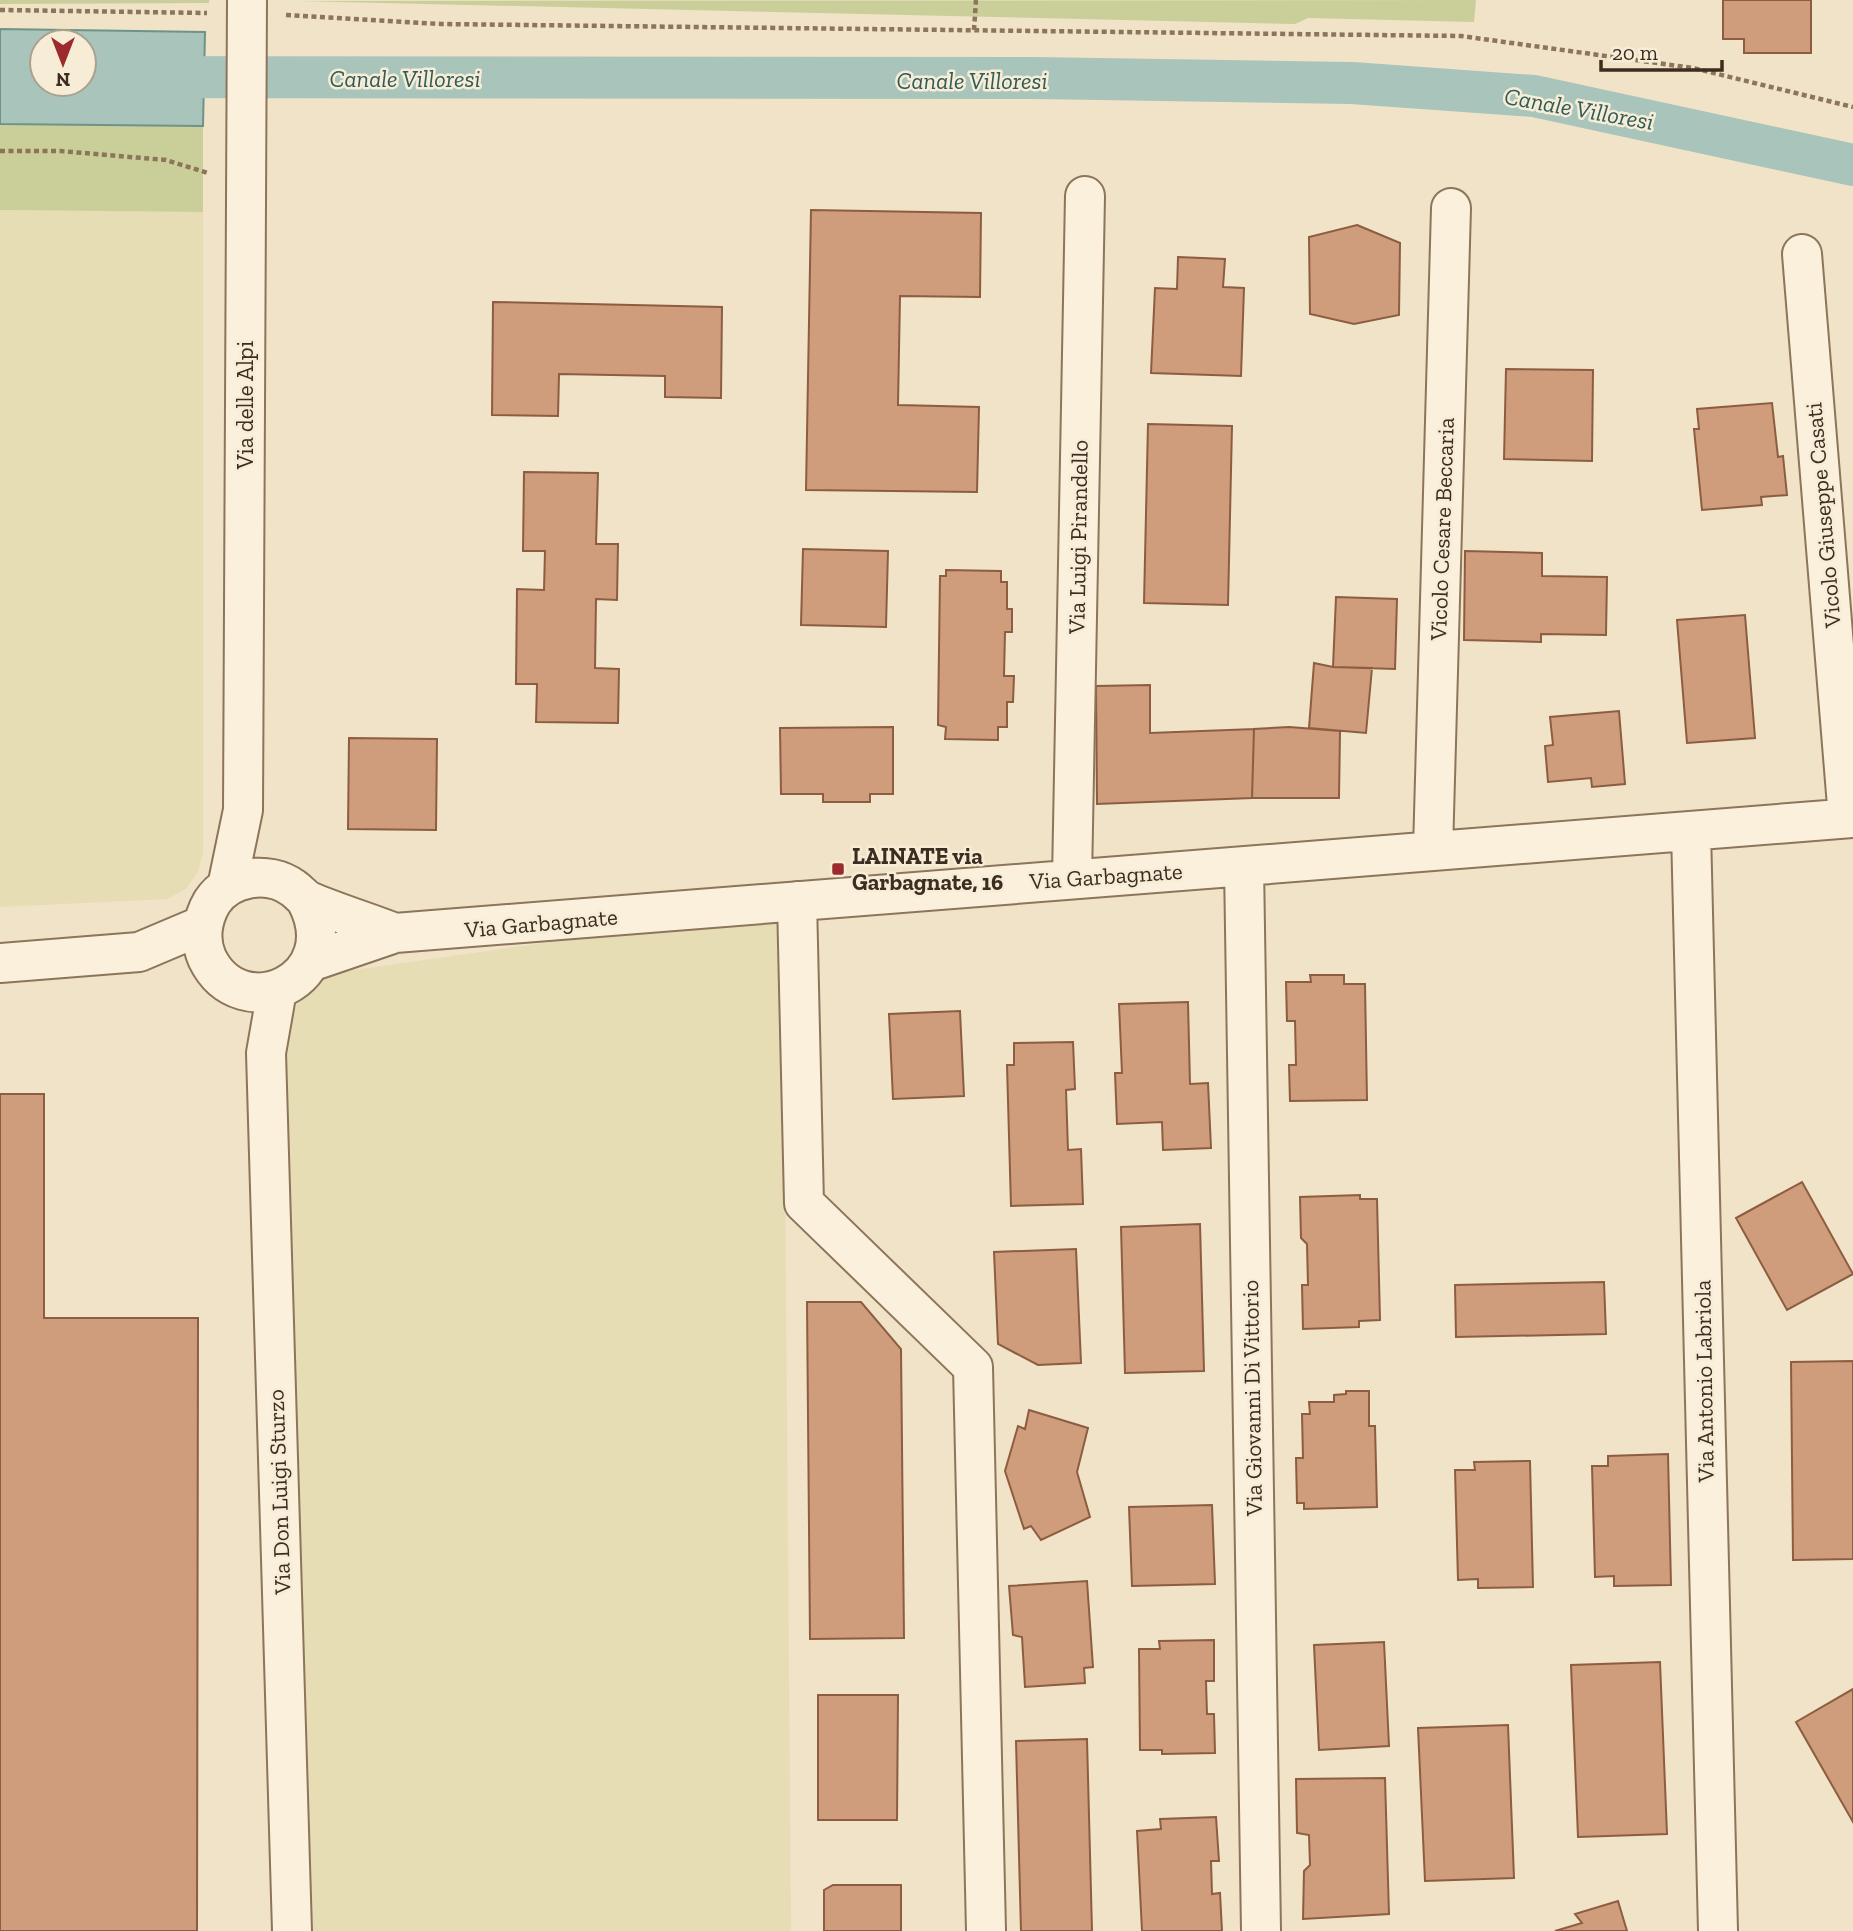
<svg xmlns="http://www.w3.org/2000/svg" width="1853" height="1931" font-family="'Zilla Slab',serif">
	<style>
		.farmland { fill: #e6ddb4 }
		.green { fill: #cacf9a }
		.water { fill: #a8c4bb; stroke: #6e9389; stroke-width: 2; fill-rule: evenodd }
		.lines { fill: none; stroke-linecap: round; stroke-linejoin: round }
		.canal { stroke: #a8c4bb; stroke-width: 42 }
		.building { fill: #cf9d7c; stroke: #8c5d40; stroke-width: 2 }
		.minor-casing { stroke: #8c755b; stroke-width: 42 }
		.path { stroke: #8c755b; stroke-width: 4.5; stroke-dasharray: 5 3.5; stroke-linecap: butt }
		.minor { stroke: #faf0db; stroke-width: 38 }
		.poi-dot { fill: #9d2a2d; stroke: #f7edd7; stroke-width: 2.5 }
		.labels { text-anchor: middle; stroke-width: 5; stroke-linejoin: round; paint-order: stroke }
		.street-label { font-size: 23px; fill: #3c2d20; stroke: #f7edd7 }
		.poi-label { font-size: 23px; font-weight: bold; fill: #3c2d20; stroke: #f7edd7; text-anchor: start }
		.water-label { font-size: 24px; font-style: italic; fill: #2f5c59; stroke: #f7edd7 }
	</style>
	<rect width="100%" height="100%" fill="#f0e3c7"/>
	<path class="farmland" d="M 0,210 L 203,212 L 203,853 L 198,872 L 186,889 L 167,899 L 0,907 Z
		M 783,909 L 791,1931 L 307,1931 L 286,1025 L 297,1004 L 312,987 L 332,973 Z"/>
	<path class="green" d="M 0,0 L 209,0 L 209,3 L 0,4 Z
		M 1476,0 L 1474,22 L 1308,18 L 1295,24 L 298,1 Z
		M 0,124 L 203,126 L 203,212 L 0,210 Z"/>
	<path class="water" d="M 0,29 L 205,32 L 203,126 L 0,124 ZM 42,42 L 84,42 L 84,84 L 42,84 Z"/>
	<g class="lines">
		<path class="canal" d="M 84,77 L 1035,78 L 1352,83 L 1534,96 L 1853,165"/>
	</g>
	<path class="building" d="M 1723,0 L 1811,0 L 1811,53 L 1744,53 L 1744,39 L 1723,39 Z
		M 811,210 L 981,213 L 980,297 L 900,296 L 898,405 L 979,407 L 977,492 L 806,490 Z
		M 1357,225 L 1400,243 L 1399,315 L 1354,324 L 1310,314 L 1309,237 Z
		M 1178,257 L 1225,259 L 1223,287 L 1244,288 L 1241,376 L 1151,373 L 1155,288 L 1177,289 Z
		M 493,302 L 722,307 L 721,398 L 665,397 L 665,376 L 559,374 L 558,416 L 492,415 Z
		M 1506,369 L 1593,370 L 1592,461 L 1504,459 Z
		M 1772,403 L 1778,457 L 1783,456 L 1787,495 L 1761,497 L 1762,505 L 1702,510 L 1694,429 L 1699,429 L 1697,409 Z
		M 1148,424 L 1232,426 L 1228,605 L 1144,603 Z
		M 524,472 L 598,473 L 596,544 L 618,544 L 617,600 L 596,599 L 595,668 L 619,669 L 618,723 L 536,722 L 537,684 L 516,684 L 517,589 L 544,590 L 545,551 L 523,551 Z
		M 803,549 L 888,551 L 886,627 L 801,625 Z
		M 1465,551 L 1542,553 L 1542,576 L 1607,577 L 1606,635 L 1541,634 L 1541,642 L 1464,640 Z
		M 946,570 L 1001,571 L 1001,582 L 1007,582 L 1007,609 L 1012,609 L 1012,632 L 1005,632 L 1004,676 L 1014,676 L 1013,702 L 1007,702 L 1007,727 L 998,727 L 998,740 L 945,739 L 946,727 L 938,725 L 940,576 L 946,576 Z
		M 1336,597 L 1397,599 L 1395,669 L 1333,667 Z
		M 1745,615 L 1755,738 L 1687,743 L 1677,620 Z
		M 1314,663 L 1333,667 L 1372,668 L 1366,733 L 1309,728 Z
		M 1150,685 L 1150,733 L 1254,729 L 1252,798 L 1097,804 L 1096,686 Z
		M 1619,711 L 1625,784 L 1592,787 L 1591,778 L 1548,782 L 1545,746 L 1553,745 L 1550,717 Z
		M 893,727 L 893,794 L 870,794 L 870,802 L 823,802 L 823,794 L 781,794 L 780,728 Z
		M 1289,727 L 1340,731 L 1339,798 L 1252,798 L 1254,729 Z
		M 349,738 L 437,739 L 436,830 L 348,829 Z
		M 1310,975 L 1344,975 L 1344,984 L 1365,984 L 1367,1100 L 1290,1101 L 1289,1065 L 1296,1065 L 1295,1021 L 1287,1021 L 1286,982 L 1311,982 Z
		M 1188,1002 L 1190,1084 L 1208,1083 L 1211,1148 L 1163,1150 L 1162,1122 L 1117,1124 L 1115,1073 L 1122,1073 L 1119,1004 Z
		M 960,1011 L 964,1096 L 893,1099 L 889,1014 Z
		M 1073,1042 L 1075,1089 L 1066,1090 L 1068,1150 L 1081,1149 L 1083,1204 L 1011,1206 L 1007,1065 L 1014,1065 L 1014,1043 Z
		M 0,1094 L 44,1094 L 44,1318 L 198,1318 L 197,1931 L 0,1931 Z
		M 1802,1182 L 1853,1274 L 1787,1310 L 1736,1218 Z
		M 1360,1195 L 1360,1199 L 1377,1199 L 1380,1320 L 1359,1321 L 1359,1327 L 1303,1329 L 1302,1285 L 1308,1285 L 1307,1244 L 1301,1238 L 1300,1197 Z
		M 1200,1224 L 1204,1371 L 1125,1373 L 1121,1227 Z
		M 1076,1249 L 1081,1363 L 1038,1365 L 998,1344 L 994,1252 Z
		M 1604,1282 L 1606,1334 L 1456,1337 L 1455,1285 Z
		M 807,1302 L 861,1302 L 901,1349 L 904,1638 L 810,1639 Z
		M 1853,1361 L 1853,1559 L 1793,1560 L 1791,1362 Z
		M 1346,1391 L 1369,1391 L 1369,1426 L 1375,1426 L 1377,1507 L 1304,1509 L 1304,1503 L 1297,1503 L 1296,1458 L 1303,1458 L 1302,1414 L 1310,1414 L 1309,1402 L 1334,1402 L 1334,1395 L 1346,1394 Z
		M 1029,1410 L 1088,1428 L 1077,1472 L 1090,1517 L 1041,1540 L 1031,1526 L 1024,1529 L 1005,1471 L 1018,1426 L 1025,1429 Z
		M 1668,1454 L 1671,1585 L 1614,1586 L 1614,1576 L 1595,1577 L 1592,1466 L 1608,1466 L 1608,1456 Z
		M 1530,1461 L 1533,1587 L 1478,1588 L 1478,1579 L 1458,1580 L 1455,1470 L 1475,1470 L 1474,1462 Z
		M 1212,1505 L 1215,1584 L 1132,1586 L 1129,1507 Z
		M 1087,1581 L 1093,1667 L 1084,1668 L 1085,1683 L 1025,1687 L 1022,1637 L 1013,1635 L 1009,1586 Z
		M 1214,1640 L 1214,1681 L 1206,1681 L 1207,1714 L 1214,1714 L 1215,1753 L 1162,1754 L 1162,1750 L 1140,1750 L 1139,1649 L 1160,1649 L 1159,1641 Z
		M 1384,1642 L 1389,1746 L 1319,1750 L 1314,1645 Z
		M 1660,1662 L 1667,1834 L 1578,1837 L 1571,1665 Z
		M 1853,1689 L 1853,1822 L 1796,1722 Z
		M 818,1695 L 898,1695 L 897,1820 L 818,1820 Z
		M 1508,1725 L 1514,1878 L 1425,1881 L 1418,1728 Z
		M 1087,1739 L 1092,1931 L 1021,1931 L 1016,1741 Z
		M 1385,1778 L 1389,1914 L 1303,1919 L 1304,1871 L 1310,1865 L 1309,1835 L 1297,1833 L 1296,1779 Z
		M 1216,1817 L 1219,1861 L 1211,1861 L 1212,1894 L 1220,1893 L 1222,1931 L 1142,1931 L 1137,1831 L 1161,1829 L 1160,1819 Z
		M 833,1885 L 901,1885 L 901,1931 L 824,1931 L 824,1890 Z
		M 1618,1901 L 1627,1931 L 1555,1931 L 1582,1923 L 1575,1914 Z"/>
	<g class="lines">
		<defs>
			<path id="minor" d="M 1802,254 L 1848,818
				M 1691,831 L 1718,1931
				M 1433,850 L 1451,208
				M 1244,866 L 1261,1931
				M 1072,879 L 1085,196
				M 227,887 L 243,810 L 247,0
				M 306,900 C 349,980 241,1029 207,958 C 199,940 202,919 212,902 C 229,876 268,870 293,888 C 299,892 303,898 309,901 C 337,913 367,922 395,933
				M 797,901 L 804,1203 L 973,1367 L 986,1931
				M 310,962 L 395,933 L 1853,818
				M 0,963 L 139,952 L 203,925
				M 277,990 L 266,1053 L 292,1931"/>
		</defs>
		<use href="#minor" class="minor-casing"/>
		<path class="path" d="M 0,10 L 207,13
			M 286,15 L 441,24 L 1461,36 L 1693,68 L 1853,107
			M 974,30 L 976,0
			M 0,151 L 60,151 L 166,160 L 208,173"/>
		<use href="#minor" class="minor"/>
	</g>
	<rect class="poi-dot" x="831" y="862" width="14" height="14" rx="3.5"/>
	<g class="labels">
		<g class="street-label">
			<text transform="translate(245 405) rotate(-90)" y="8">Via delle Alpi</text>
			<text transform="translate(1823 515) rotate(-95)" y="8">Vicolo Giuseppe Casati</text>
			<text transform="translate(1442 529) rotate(-88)" y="8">Vicolo Cesare Beccaria</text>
			<text transform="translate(1078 537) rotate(-89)" y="8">Via Luigi Pirandello</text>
			<text transform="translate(1106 876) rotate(-4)" y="8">Via Garbagnate</text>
			<text transform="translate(541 923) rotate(-5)" y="8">Via Garbagnate</text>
			<text transform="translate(1704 1381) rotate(-91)" y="8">Via Antonio Labriola</text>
			<text transform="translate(1252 1398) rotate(-91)" y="8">Via Giovanni Di Vittorio</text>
			<text transform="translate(279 1492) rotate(-92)" y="8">Via Don Luigi Sturzo</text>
		</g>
		<g class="poi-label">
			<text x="852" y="864">LAINATE via<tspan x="852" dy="26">Garbagnate, 16</tspan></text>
		</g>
		<g class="water-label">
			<text x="405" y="87">Canale Villoresi</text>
			<text x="972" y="89">Canale Villoresi</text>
			<text transform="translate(1579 109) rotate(10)" y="8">Canale Villoresi</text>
		</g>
	</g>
	<g transform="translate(63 63) rotate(180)"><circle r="33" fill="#f7edd7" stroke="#aca08e" stroke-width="2"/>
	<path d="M0-5L12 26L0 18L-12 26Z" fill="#9d2a2d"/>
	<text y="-10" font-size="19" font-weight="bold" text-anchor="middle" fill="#3c2d20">N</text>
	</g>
	<path d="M1601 60v10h121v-10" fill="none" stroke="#3c2d20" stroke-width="3.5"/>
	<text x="1612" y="60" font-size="21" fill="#3c2d20" stroke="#f7edd7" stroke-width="5" paint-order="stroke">20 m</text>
</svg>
